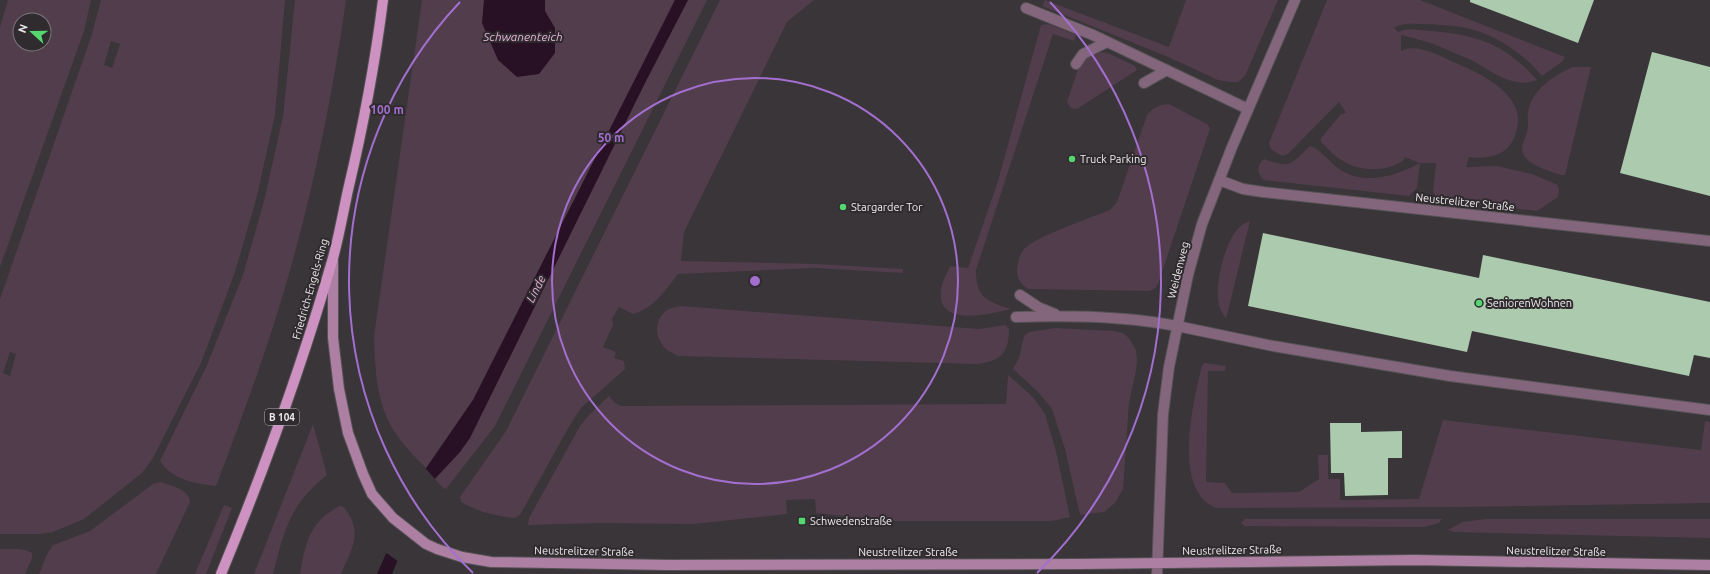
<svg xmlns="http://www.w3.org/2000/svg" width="1710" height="574" font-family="Ubuntu,sans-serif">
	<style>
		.green { fill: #523d4d; fill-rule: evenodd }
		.water { fill: #291125 }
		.pier { fill: #393538 }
		.building { fill: #abcaae }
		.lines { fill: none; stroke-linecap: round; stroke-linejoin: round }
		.service-casing { stroke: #565255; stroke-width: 12 }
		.minor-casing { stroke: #565255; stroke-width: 12 }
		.secondary-casing { stroke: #565255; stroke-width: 12 }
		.primary-casing { stroke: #565255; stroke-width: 12 }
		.service { stroke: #83657c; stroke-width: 10 }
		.minor { stroke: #83657c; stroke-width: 10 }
		.secondary { stroke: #ad7fa3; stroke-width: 10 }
		.primary { stroke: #cd92c1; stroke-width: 10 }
		.ring { fill: none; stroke: #a36fcf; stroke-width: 2 }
		.poi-dot { fill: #56d671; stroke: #2f2b2e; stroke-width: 1.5 }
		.labels { text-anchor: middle; stroke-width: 4; stroke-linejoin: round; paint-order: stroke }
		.shield { fill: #2f2b2e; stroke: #b5b1b4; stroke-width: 1 }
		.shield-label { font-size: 10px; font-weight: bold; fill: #eeebed }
		.poi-label { font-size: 11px; fill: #eeebed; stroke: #2f2b2e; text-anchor: start }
		.street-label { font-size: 11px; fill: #eeebed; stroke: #2f2b2e }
		.water-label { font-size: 12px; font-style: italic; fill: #e5b0d9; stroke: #2f2b2e }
		.centre { fill: #a36fcf; stroke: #2f2b2e; stroke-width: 2 }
		.ring-label { font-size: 12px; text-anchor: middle; font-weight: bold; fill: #a36fcf; stroke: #2f2b2e; stroke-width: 4; stroke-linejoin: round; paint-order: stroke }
	</style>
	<rect width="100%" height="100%" fill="#393538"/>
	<path class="green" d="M 8,0 L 91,0 L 84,31 L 0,267 L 0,27 ZM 20,20 L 44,20 L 44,44 L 20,44 Z
		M 101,0 L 285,0 L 275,115 L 256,200 L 235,272 L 201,363 L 153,458 L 142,473 L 84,519 L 53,532 L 39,534 L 0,534 L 0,299 L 92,34 ZM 111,41 L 120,44 L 112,68 L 104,65 ZM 10,352 L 16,354 L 10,376 L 3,373 Z
		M 295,0 L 346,0 C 334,86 317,172 294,256 C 273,334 245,410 216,486 C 197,484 172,480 160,461 L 207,365 L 243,275 L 264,201 L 283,116 Z
		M 422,0 L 675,0 L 473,400 L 426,468 C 415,457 402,444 394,431 C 376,403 375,368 374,336 Z
		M 688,0 L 707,0 L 495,426 L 446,489 L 443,488 L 435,479 L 460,452 L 646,81 Z
		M 720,0 L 814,0 L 787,22 L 684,232 L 681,261 L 816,264 L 903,269 L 903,273 L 816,268 L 678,274 C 666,290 653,309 633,314 L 619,307 L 612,319 L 613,325 L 603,347 L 616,352 L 614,358 L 624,361 L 625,369 L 582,407 L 571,423 L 520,515 L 515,518 C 496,516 478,512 461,502 L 460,497 L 506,431 Z
		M 1045,0 L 1169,47 L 1186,0 L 1278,0 L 1245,76 L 1238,82 L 1230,82 L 1218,80 L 1166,56 L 1042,6 Z
		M 1327,0 L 1420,0 L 1565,57 L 1563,61 L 1542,76 C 1522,52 1491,31 1460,27 C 1449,25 1438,25 1426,24 C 1416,24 1403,22 1394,28 L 1398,32 C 1408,27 1420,30 1431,31 C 1478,35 1505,44 1537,80 C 1514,90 1490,70 1471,60 C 1462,56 1452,52 1443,48 C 1429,42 1415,38 1401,35 L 1401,51 C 1416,43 1439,55 1453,62 C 1478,72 1526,94 1517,128 C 1516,134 1514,140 1510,145 C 1501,157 1484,159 1469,157 L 1466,167 L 1497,166 L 1532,174 L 1558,185 L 1559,191 L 1558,197 L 1537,211 L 1438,200 L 1433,192 L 1436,163 L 1420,163 L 1417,188 L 1409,196 L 1264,180 C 1257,174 1256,165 1264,159 C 1291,169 1291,164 1310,146 C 1322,150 1329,162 1339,169 C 1364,186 1396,176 1420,163 L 1404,157 L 1404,160 C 1388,172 1362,172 1345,162 C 1336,158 1328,149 1321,142 L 1321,138 L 1341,114 L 1346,113 L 1339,102 L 1288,154 L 1282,156 L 1271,149 L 1269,143 Z
		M 1049,24 L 1076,35 L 1074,41 L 1053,34 L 976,270 C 976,297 986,301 1011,309 C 990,314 936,328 941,290 C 942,282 947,273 950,266 L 968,268 L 998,181 L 1041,25 Z
		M 1101,52 L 1108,53 L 1135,66 L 1137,70 L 1077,109 L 1071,108 L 1067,102 L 1080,63 L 1086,58 Z
		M 1573,67 L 1591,67 L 1565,175 L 1561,175 C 1550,171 1533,167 1525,157 C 1518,148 1525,141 1527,132 C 1529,125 1527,120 1528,113 C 1530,91 1554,75 1573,67 Z
		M 1169,104 L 1207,124 L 1210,128 L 1209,132 L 1158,284 L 1155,288 L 1150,291 L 1028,289 C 1021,284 1018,281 1017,272 C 1017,265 1019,255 1024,249 C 1035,237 1092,217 1110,210 L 1117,202 L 1147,115 C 1154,107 1159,105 1169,104 Z
		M 1250,221 L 1226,319 C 1224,315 1220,310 1219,305 C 1214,286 1225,237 1242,225 C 1244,223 1248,222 1250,221 Z
		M 681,306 L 979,329 L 1005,325 L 1009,329 C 1009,353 1001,361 977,364 L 678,356 C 673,353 667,351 664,347 C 654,336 654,317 669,309 C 673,307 678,307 681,306 Z
		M 1055,328 L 1114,331 L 1123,333 L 1129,338 L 1136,350 L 1137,360 L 1136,371 L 1129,403 L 1123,489 L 1115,503 L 1104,512 L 1080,515 L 1065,449 L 1052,409 L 1038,392 L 1013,369 L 1019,358 L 1024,336 L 1029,332 Z
		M 1205,363 L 1226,366 L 1225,371 L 1208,371 L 1206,482 L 1225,483 L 1232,493 L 1299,492 L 1319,479 L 1318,455 L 1328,455 L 1328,479 L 1340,479 L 1340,500 L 1419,499 L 1443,420 L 1701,450 L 1705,421 L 1710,422 L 1710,503 L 1464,507 L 1216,508 C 1171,491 1194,399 1202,365 Z
		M 1008,375 L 1033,397 L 1045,414 L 1056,451 L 1070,517 L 1052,521 L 888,521 L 816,513 L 815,499 L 786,500 L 787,514 L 693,524 L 601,523 L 528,525 L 529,518 L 580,426 L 589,415 L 609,396 L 615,403 L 621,406 L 1006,404 Z
		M 313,424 L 327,475 C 289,506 285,528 273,574 L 254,574 Z
		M 161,482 C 172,486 189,489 190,502 L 156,574 L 39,574 L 47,554 L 53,545 L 90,531 L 153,484 Z
		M 224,505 L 232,508 L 206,574 L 195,574 Z
		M 339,506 L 344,507 C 364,534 352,547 341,574 L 300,574 C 303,556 307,533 321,519 C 326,514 333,510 339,506 Z
		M 1245,519 L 1442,519 L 1439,523 L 1424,527 L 1245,526 L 1241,523 Z
		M 1486,519 L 1710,519 L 1710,538 L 1454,532 L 1448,530 L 1462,522 Z
		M 0,549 C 10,549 23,547 32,553 L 32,558 L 25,574 L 0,574 Z"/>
	<path class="water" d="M 484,0 L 545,0 L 545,11 L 555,28 L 555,53 L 539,74 L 517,77 L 498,60 L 482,23 Z
		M 675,0 L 688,0 L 646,81 L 470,438 L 460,452 L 430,484 L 392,574 L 377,574 L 420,477 L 473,400 Z"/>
	<path class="pier" d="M 424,467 L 436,480 L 432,485 L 399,562 L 385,552 L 375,574 L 418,476 Z"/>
	<path class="building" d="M 1470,0 L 1594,0 L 1578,43 L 1470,2 Z
		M 1652,52 L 1710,67 L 1710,196 L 1620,173 Z
		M 1263,233 L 1479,278 L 1483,255 L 1710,302 L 1710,358 L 1694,355 L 1689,376 L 1472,331 L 1467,352 L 1248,306 Z
		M 1330,423 L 1361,423 L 1361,432 L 1402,431 L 1402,458 L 1388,458 L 1388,495 L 1345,496 L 1344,473 L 1331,473 Z"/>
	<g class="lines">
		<defs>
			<path id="service" d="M 1026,8 L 1093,35 L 1248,109
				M 1076,64 L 1083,54 L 1107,42
				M 1144,83 L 1167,70
				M 1020,295 L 1038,307 L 1055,314
				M 1016,317 C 1069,315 1125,316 1177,326"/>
			<path id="minor" d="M 1219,180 L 1243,189 L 1263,192 L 1710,241
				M 1177,326 L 1273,346 L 1450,376 L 1710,410
				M 1157,574 L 1163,414 L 1169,367 L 1188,275 L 1202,224 L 1232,147 L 1295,0"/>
			<path id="secondary" d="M 333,261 L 333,338 L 339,389 L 348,433 L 363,474 L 372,494 L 393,518 L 426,544 L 437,549 L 462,557 L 491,562 L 668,565 L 1079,564 L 1414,560 L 1710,565"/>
			<path id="primary" d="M 221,574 C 264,470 302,366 333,258 C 339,236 343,213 348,190 C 363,127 375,64 383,0"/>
		</defs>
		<use href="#service" class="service-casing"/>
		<use href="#minor" class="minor-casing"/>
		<use href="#secondary" class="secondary-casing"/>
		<use href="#primary" class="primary-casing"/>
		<use href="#service" class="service"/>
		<use href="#minor" class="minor"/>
		<use href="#secondary" class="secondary"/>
		<use href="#primary" class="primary"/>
	</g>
	<g class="ring">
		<circle cx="755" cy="281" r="203"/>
		<path d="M473 573A406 406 0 0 1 460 2M1050 2A406 406 0 0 1 1037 573"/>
	</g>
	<g class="poi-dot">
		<circle cx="1072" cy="159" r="4"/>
		<circle cx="843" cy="207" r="4"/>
		<circle cx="1479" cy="303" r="4"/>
		<rect x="798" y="517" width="8" height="8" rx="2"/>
	</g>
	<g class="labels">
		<rect class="shield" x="265" y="409" width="34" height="16" rx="3"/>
		<g class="shield-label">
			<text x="282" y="421">B 104</text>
		</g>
		<g class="poi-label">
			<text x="1080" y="163">Truck Parking</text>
			<text x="851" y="211">Stargarder Tor</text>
			<text x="1487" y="307">SeniorenWohnen</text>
			<text x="810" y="525">Schwedenstraße</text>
		</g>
		<g class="street-label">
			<text transform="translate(1465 202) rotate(6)" y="4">Neustrelitzer Straße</text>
			<text transform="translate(1178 270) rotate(-76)" y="4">Weidenweg</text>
			<text transform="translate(310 289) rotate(-74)" y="4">Friedrich-Engels-Ring</text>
			<text transform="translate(1232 550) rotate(-1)" y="4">Neustrelitzer Straße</text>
			<text transform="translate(584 551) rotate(1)" y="4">Neustrelitzer Straße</text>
			<text transform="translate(1556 551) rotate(1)" y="4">Neustrelitzer Straße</text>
			<text x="908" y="556">Neustrelitzer Straße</text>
		</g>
		<g class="water-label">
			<text x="523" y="41">Schwanenteich</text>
			<text transform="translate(536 289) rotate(-63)" y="4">Linde</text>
		</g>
	</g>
	<circle cx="755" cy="281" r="6" class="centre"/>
	<g class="ring-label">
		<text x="387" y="114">100 m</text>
		<text x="611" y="142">50 m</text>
	</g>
	<g transform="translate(32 32) rotate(291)"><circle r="19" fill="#2f2b2e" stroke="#7b787a"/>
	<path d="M0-3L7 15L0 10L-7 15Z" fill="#56d671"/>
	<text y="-6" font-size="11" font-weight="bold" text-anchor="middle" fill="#eeebed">N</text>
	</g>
</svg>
